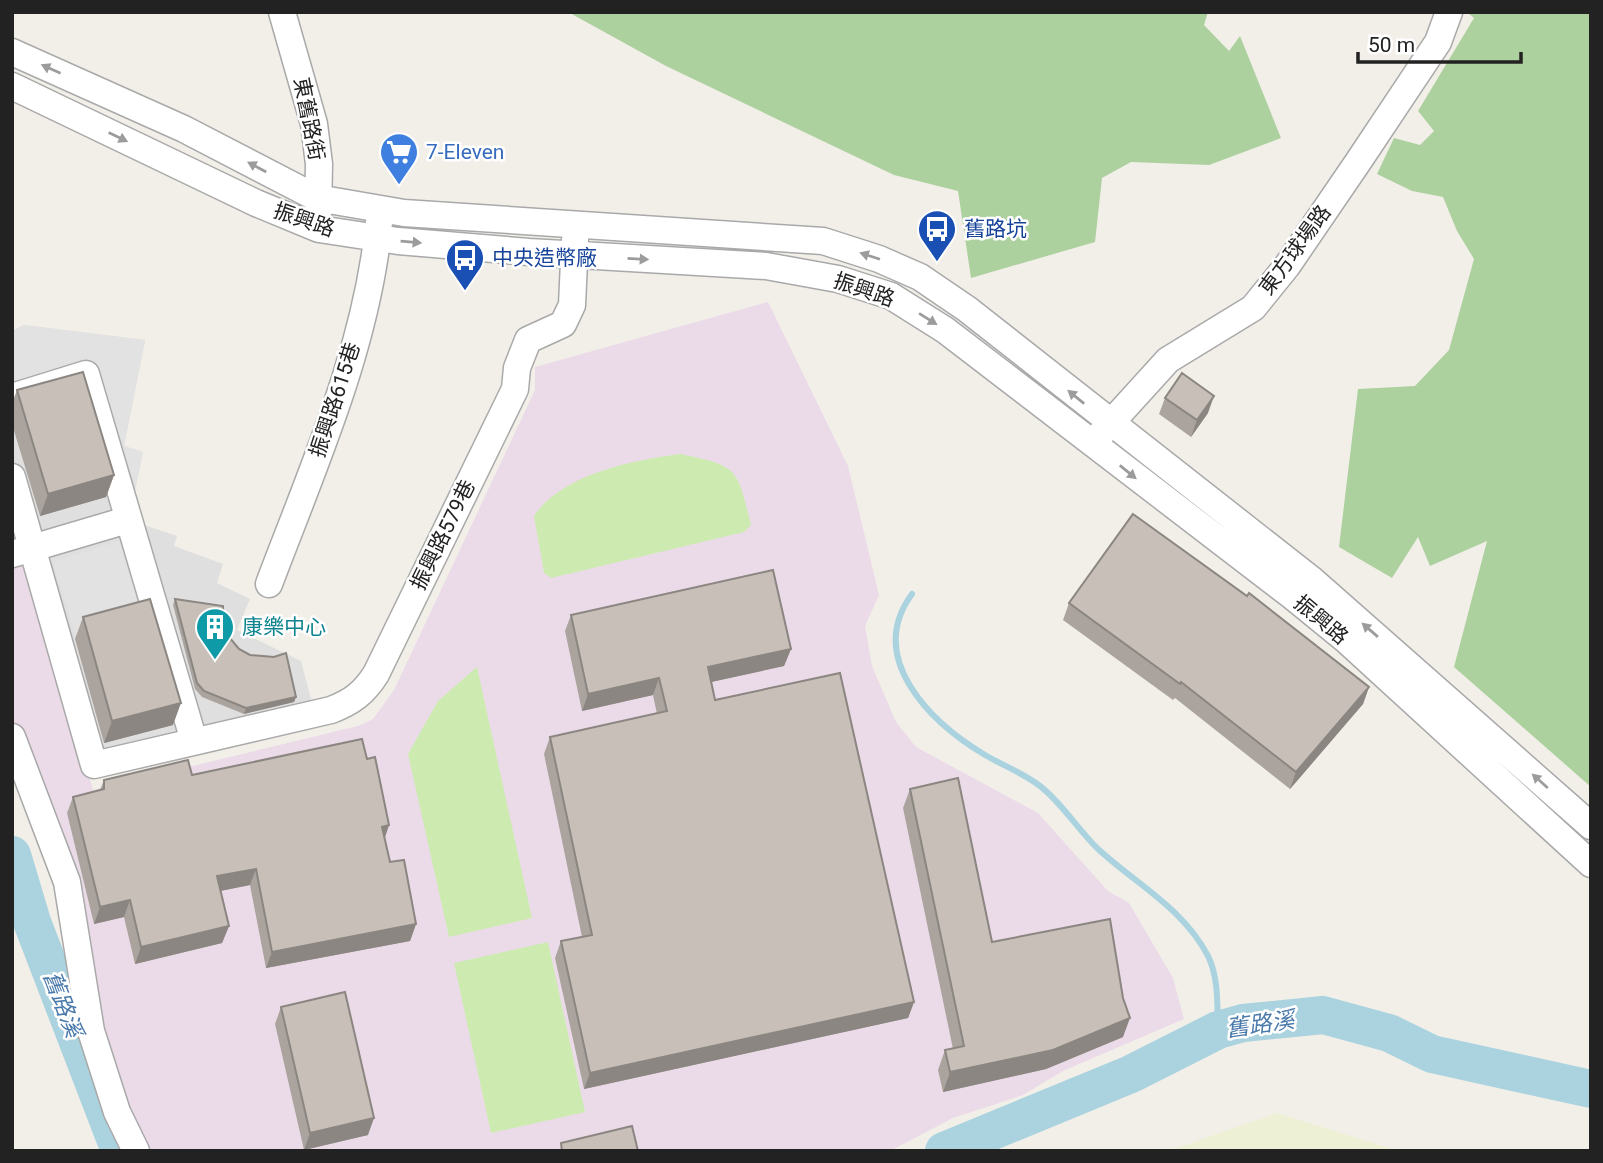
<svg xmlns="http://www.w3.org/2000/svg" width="1603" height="1163" font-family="Roboto,'Noto Sans TC',sans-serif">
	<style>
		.residential { fill: #e0dfdf }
		.industrial { fill: #ebdbe8 }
		.farmland { fill: #eef0d5 }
		.grass { fill: #cdebb0 }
		.forest { fill: #add19e }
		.parking { fill: #e2e2e2 }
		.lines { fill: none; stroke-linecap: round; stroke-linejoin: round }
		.stream { stroke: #aad3df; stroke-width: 6 }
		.river { stroke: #aad3df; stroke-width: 38 }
		.minor-casing { stroke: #a9a9a9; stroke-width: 29 }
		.minor { stroke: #fff; stroke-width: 26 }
		.wall { fill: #aba49e }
		.shaded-wall { fill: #8b8681 }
		.building { fill: #c7bfb8; stroke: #8b8681; stroke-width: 2 }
		.oneway { fill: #9c9c9c }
		.labels { text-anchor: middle; stroke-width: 5; stroke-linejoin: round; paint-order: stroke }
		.street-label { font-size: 21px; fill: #222; stroke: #fff }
		.shop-label { font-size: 21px; fill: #366cbe; stroke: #fff; text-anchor: start }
		.transit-label { font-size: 21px; fill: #164399; stroke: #fff; text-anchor: start }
		.culture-label { font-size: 21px; fill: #0d838f; stroke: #fff; text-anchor: start }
		.water-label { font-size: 23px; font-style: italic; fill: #4a7aab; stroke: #fff }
	</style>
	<rect width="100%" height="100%" fill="#f2efe9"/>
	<path class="residential" d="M 24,325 L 145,340 L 124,446 L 143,452 L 129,520 L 177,536 L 174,546 L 223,564 L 217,583 L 250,599 L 237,630 L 301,661 L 314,710 L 100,766 L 12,548 L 12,331 Z"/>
	<path class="industrial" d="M 768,302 L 848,466 L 879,595 L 865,626 L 872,666 L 896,722 L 916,747 L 1038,813 L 1108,891 L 1129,903 L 1173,978 L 1184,1019 L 1063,1071 L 1023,1095 L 953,1118 L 890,1151 L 139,1151 L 93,1044 L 51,831 L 12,723 L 12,562 L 29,557 L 93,790 L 358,726 L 373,719 L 394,690 L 535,390 L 535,367 Z"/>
	<path class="farmland" d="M 1277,1113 L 1399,1151 L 1168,1151 Z"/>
	<path class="grass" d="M 680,454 C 739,466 737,468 751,525 L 744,532 L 551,578 L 544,573 L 534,516 C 562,474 634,460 680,454 Z
		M 477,667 L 532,918 L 449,937 L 408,754 L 438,701 Z
		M 548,942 L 585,1112 L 491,1133 L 454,963 Z"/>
	<path class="forest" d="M 568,12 L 1208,12 L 1204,25 L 1229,51 L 1240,36 L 1281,138 L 1209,165 L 1131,162 L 1102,178 L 1095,242 L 971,278 L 958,191 L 894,175 L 666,66 Z
		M 1467,12 L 1591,12 L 1591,787 L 1454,667 L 1487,541 L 1430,566 L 1418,537 L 1392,578 L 1339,547 L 1358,389 L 1415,386 L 1449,350 L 1474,259 L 1457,231 L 1443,197 L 1412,191 L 1377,174 L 1394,138 L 1420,145 L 1434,131 L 1418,111 L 1474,18 Z"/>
	<path class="parking" d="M 24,325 L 145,340 L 124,446 L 143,452 L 132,503 L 89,359 L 12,383 L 12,331 Z
		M 123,540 L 145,613 L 75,634 L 53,562 Z"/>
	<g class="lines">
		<path class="stream" d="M 912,594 C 865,658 930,722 985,755 C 1004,766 1023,773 1040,786 C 1063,804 1078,830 1098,849 C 1136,884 1183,908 1208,956 C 1219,978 1217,1006 1218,1030"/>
		<path class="river" d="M 12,855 L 32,922 L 120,1151
			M 944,1151 L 1131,1074 L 1218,1030 L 1243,1023 L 1323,1015 L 1389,1033 L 1432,1054 L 1591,1089"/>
		<defs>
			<path id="minor" d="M 282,12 L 314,124 L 319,164 L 318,213
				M 12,52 L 184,129 L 317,198 L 404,213 L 823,241 L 879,259 L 920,277 L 967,309 L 1312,580 L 1591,826
				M 12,86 L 256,203 L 319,229 L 398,241 L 529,252 L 766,266 L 838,279 L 891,296 L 945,330 L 1292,596 L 1346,640 L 1591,864
				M 12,397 L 86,374 L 194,741
				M 1098,437 L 1168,360 L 1253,308 L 1287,266 L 1358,162 L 1438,42 L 1449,12
				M 12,477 L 94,765 L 331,710 C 352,702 364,693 376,674 L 515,389 L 517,368 L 528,340 L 563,324 L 572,305 L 575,240
				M 12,554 L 127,520
				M 269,584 C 313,467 367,348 379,222
				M 12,737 L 67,882 L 91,1031 L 117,1112 L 136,1151"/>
		</defs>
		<use href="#minor" class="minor-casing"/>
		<use href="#minor" class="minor"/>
	</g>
	<path class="wall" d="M 17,390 L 114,475 L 106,497 L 40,516 L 12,424 L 12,403 Z
		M 1165,398 L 1208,413 L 1191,437 L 1159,414 Z
		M 175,599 L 224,631 L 239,649 L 296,697 L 294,702 L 244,714 L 202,697 L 195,689 L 173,605 Z
		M 1069,603 L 1369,687 L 1363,704 L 1290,789 L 1175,698 L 1173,700 L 1063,620 Z
		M 571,615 L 791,649 L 784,666 L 711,682 L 715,700 L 914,1002 L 908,1018 L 584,1089 L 555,958 L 561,941 L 582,937 L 544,754 L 550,737 L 657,714 L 653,695 L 582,711 L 565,631 Z
		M 83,617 L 173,725 L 104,743 L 75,639 Z
		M 367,759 L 389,825 L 385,838 L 390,862 L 416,924 L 410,941 L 266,968 L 250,885 L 220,891 L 229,926 L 222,943 L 135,964 L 124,917 L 94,924 L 67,813 L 73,797 L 100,790 L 104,780 L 192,775 Z
		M 910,789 L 992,942 L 1123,1037 L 1046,1069 L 943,1092 L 938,1070 L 945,1050 L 953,1049 L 903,808 Z
		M 281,1007 L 368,1135 L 304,1150 L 275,1024 Z"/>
	<path class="shaded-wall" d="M 1214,396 L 1208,413 L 1191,437 L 1197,420 Z
		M 114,475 L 106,497 L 40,516 L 48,494 Z
		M 791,649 L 784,666 L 702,684 L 708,667 Z
		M 659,678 L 653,695 L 582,711 L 588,694 Z
		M 1369,687 L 1363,704 L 1290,789 L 1296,772 Z
		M 296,697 L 294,702 L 244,714 L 246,708 Z
		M 181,703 L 173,725 L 104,743 L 112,721 Z
		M 389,825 L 383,842 L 382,827 Z
		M 256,869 L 250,885 L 210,893 L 217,876 Z
		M 130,900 L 124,917 L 94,924 L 100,907 Z
		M 416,924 L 410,941 L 266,968 L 272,952 Z
		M 229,926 L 222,943 L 135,964 L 141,947 Z
		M 914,1002 L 908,1018 L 584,1089 L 590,1073 Z
		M 1130,1018 L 1123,1037 L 1046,1069 L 943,1092 L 950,1072 Z
		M 374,1118 L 368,1135 L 304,1150 L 310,1133 Z"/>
	<path class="building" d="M 83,372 L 114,475 L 48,494 L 17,390 Z
		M 1182,373 L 1214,396 L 1197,420 L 1165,398 Z
		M 1133,514 L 1247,596 L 1249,593 L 1369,687 L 1296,772 L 1181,682 L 1180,684 L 1069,603 Z
		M 773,570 L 791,649 L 708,667 L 715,700 L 840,673 L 914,1002 L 590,1073 L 561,941 L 592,935 L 550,737 L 667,711 L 659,678 L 588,694 L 571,615 Z
		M 150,599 L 181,703 L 112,721 L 83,617 Z
		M 175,599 L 223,606 L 224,631 L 239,649 L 250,655 L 274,657 L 286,653 L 296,697 L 246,708 L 204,691 L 197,683 Z
		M 362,739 L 367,759 L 375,757 L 389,825 L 382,827 L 390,862 L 404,860 L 416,924 L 272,952 L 256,869 L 217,876 L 229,926 L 141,947 L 130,900 L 100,907 L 73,797 L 104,789 L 104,780 L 188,760 L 192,775 Z
		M 958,778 L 992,942 L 1110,919 L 1123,998 L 1130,1018 L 1053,1050 L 950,1072 L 945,1050 L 964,1046 L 910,789 Z
		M 345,992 L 374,1118 L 310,1133 L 281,1007 Z
		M 632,1126 L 638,1151 L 562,1151 L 561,1143 Z"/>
	<defs><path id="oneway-solid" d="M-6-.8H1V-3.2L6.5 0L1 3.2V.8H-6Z" transform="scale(1.75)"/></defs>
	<g class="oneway">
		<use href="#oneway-solid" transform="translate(51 69) rotate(-156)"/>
		<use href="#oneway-solid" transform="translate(118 137) rotate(26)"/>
		<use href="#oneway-solid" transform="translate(257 167) rotate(-152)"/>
		<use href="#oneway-solid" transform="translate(411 242) rotate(5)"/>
		<use href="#oneway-solid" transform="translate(870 256) rotate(-162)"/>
		<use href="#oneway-solid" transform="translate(638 259) rotate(3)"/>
		<use href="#oneway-solid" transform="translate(928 319) rotate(32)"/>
		<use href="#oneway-solid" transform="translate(1076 397) rotate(-141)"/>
		<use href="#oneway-solid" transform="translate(1128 472) rotate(39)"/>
		<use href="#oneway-solid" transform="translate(1370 630) rotate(-139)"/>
		<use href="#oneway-solid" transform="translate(1540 781) rotate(-138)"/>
	</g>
	<defs>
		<symbol id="supermarket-pin" viewBox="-11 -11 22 30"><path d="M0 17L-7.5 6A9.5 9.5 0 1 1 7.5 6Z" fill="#3f7fe0" stroke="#fff"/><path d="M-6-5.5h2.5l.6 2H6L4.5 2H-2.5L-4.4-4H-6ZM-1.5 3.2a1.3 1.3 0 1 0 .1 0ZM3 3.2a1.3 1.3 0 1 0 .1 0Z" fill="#fff"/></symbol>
		<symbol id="bus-pin" viewBox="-11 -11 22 30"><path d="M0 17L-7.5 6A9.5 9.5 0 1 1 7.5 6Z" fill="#1a4fb4" stroke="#fff"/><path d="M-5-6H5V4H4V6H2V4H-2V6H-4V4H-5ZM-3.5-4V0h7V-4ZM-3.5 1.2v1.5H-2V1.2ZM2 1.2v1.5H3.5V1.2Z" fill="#fff"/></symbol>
		<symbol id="building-pin" viewBox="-11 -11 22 30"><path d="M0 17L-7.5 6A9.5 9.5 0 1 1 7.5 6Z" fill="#0f9aa8" stroke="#fff"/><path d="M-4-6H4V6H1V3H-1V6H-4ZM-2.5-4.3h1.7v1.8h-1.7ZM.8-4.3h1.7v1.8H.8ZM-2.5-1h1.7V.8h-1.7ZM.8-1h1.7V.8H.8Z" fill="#fff"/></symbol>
	</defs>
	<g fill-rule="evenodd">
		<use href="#supermarket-pin" x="377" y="130" width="44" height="60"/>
		<use href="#bus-pin" x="915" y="207" width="44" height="60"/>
		<use href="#bus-pin" x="443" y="236" width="44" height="60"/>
		<use href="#building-pin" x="193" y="605" width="44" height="60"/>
	</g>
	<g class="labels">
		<g class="street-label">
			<text transform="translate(309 119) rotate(79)" y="7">東舊路街</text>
			<text transform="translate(304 220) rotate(19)" y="7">振興路</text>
			<text transform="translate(1295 250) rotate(-54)" y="7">東方球場路</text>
			<text transform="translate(864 290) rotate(19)" y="7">振興路</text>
			<text transform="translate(335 400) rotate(-72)" y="7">振興路615巷</text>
			<text transform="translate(443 535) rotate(-64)" y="7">振興路579巷</text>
			<text transform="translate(1321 620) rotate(40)" y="7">振興路</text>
		</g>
		<g class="shop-label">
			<text x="426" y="159">7-Eleven</text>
		</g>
		<g class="transit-label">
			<text x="964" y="236">舊路坑</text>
			<text x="492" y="265">中央造幣廠</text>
		</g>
		<g class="culture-label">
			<text x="242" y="634">康樂中心</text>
		</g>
		<g class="water-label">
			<text transform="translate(63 1004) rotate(69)" y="8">舊路溪</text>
			<text transform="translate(1260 1024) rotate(-8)" y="8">舊路溪</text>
		</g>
	</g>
	<rect width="1603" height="1163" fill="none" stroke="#222222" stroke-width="28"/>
	<path d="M1358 52v10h163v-10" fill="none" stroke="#222222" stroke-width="3.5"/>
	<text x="1368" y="52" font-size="21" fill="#222222" stroke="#ffffff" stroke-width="5" paint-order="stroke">50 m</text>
</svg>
